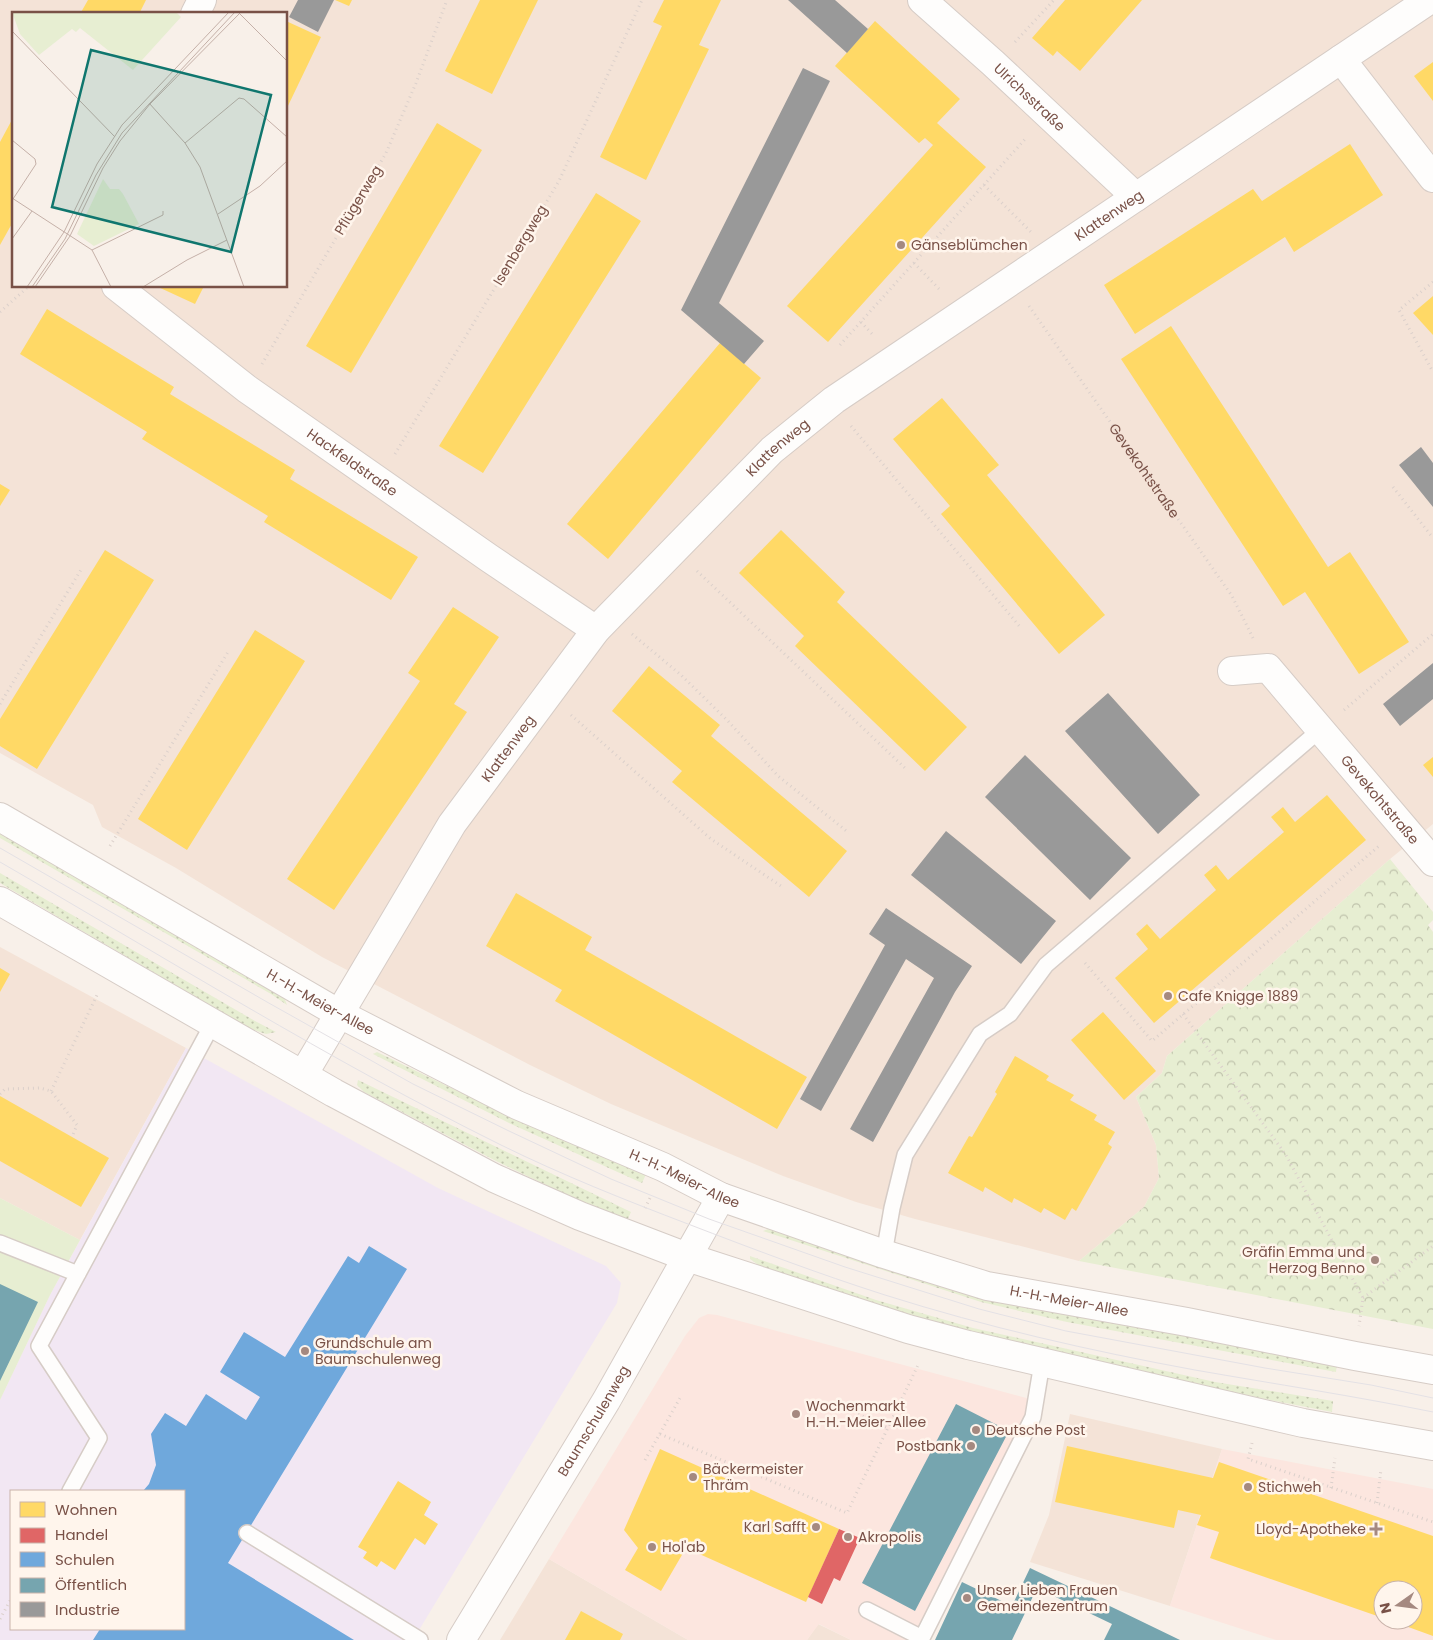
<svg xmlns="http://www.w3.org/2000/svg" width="1433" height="1640" font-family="Poppins,sans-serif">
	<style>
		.residential { fill: #f4e3d7; fill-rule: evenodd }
		.commercial { fill: #fce6df; fill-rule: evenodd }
		.education { fill: #f2e7f3; fill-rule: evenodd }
		.grass { fill: url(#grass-dots) }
		.park { fill: url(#park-crowns) }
		.garden { fill: #e7eed2 }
		.homes { fill: #ffd966 }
		.shops { fill: #e06666 }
		.schools { fill: #6fa8dc }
		.public { fill: #76a5af }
		.industry { fill: #999 }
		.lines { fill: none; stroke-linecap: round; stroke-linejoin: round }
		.service-casing { stroke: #d6ccc6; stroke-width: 18 }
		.minor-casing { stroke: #d6ccc6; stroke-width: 30 }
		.path { stroke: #dbd0cb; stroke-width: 3; stroke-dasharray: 1 4; stroke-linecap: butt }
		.service { stroke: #fefdfc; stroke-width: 15 }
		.minor { stroke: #fefdfc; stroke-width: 28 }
		.tram { stroke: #e4e1e5; stroke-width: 1 }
		.poi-dot { fill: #a58980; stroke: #fff5ec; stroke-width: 2 }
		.labels { text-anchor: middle; stroke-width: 5; stroke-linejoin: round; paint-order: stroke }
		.street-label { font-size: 14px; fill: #795147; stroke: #fff5ec }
		.poi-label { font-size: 14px; fill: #795147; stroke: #fff5ec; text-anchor: start }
		.inset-road { fill: none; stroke: #c5b0a8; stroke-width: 1 }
		.view { fill: #0f766e; fill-opacity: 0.15; stroke: #0f766e; stroke-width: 2.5 }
		.inset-edge { fill: none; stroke: #795147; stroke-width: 2.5 }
	</style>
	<defs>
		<pattern id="grass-dots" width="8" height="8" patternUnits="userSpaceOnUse" patternTransform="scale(1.25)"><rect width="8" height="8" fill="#e7eed2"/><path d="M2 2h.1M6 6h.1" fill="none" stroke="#c0c3ac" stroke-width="1.8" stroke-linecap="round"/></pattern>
		<pattern id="park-crowns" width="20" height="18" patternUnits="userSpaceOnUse" patternTransform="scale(1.25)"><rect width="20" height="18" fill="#e7eed2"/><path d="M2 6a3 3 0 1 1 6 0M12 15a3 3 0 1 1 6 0" fill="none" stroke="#c0c3ac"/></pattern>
	</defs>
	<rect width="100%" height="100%" fill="#f8f0e9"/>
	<path class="residential" d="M 0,0 L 1433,0 L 1433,824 L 1390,859 L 1167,1056 L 1162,1073 L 1136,1097 L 1156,1145 L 1159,1178 L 1144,1207 L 1079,1261 L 915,1219 L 856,1202 L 783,1176 L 611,1104 L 530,1065 L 322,957 L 176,868 L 102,827 L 93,805 L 0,753 ZM 14,14 L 286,14 L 286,286 L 14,286 Z
		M 0,947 L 186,1048 L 80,1240 L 0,1198 Z
		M 1070,1414 L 1222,1449 L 1170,1606 L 1030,1562 L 1049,1515 Z
		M 549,1559 L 688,1640 L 500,1640 Z
		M 818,1624 L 851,1640 L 807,1640 Z"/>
	<path class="commercial" d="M 708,1314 L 717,1315 L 1034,1400 L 912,1640 L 851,1640 L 819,1624 L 807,1640 L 688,1640 L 549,1559 L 685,1336 L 699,1318 Z
		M 1222,1449 L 1433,1489 L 1433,1640 L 1276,1640 L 1170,1606 ZM 1383,1590 L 1413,1590 L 1413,1620 L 1383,1620 Z"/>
	<path class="education" d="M 186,1048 L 438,1188 L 606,1266 L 621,1283 L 617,1303 L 413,1640 L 0,1640 L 0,1400 L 50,1295 ZM 11,1491 L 184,1491 L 184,1629 L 11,1629 Z"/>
	<path class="grass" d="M 0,831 L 284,997 L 287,1005 L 271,994 L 0,838 Z
		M 0,873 L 255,1021 L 276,1032 L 266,1034 L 251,1029 L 0,883 Z
		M 377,1052 L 513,1118 L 647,1172 L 642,1183 L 511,1124 L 373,1054 Z
		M 358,1080 L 631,1212 L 626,1223 L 498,1162 L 364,1092 L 357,1085 Z
		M 768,1229 L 1337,1362 L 1336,1372 L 1067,1322 L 981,1302 L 763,1231 Z
		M 750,1256 L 876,1300 L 973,1328 L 1215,1382 L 1333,1401 L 1332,1412 L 1214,1389 L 971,1336 L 767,1271 L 750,1259 Z"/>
	<path class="park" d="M 1390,859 L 1433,912 L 1433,920 L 1428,925 L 1433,932 L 1433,1329 L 1079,1261 L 1144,1207 L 1159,1178 L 1156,1145 L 1136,1097 L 1162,1073 L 1167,1056 Z"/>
	<path class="garden" d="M 0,1198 L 80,1240 L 50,1295 L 0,1400 Z"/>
	<path class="homes" d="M 88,0 L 146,0 L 139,14 L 80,14 Z
		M 335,0 L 352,0 L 349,6 Z
		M 480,0 L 538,0 L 492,94 L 445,71 Z
		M 664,0 L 721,0 L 699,45 L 709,49 L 646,180 L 600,157 L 662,26 L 653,22 Z
		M 1065,0 L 1142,0 L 1080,71 L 1057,51 L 1053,56 L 1032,38 Z
		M 286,21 L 321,37 L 286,110 Z
		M 875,21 L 960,99 L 937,123 L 986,167 L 828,342 L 787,306 L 933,145 L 925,138 L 919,143 L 835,66 Z
		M 1433,62 L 1433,101 L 1414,76 Z
		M 14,116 L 14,220 L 0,245 L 0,142 Z
		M 437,123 L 482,150 L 351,373 L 306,346 Z
		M 1350,144 L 1383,195 L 1294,252 L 1285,237 L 1135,334 L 1104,285 L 1253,189 L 1262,201 Z
		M 596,193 L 641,221 L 483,473 L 439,446 Z
		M 156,286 L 204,286 L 195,304 Z
		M 1433,296 L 1433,335 L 1413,313 Z
		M 47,309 L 174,387 L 170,394 L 295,470 L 290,479 L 418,557 L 391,600 L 264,522 L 268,516 L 142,439 L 147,432 L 20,354 Z
		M 1171,326 L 1328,567 L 1350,552 L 1409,642 L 1359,674 L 1305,592 L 1283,606 L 1121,359 Z
		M 720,343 L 761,378 L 608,559 L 567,524 Z
		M 942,398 L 999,465 L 987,475 L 1105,615 L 1059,654 L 941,514 L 950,506 L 893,439 Z
		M 0,484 L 10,490 L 0,506 Z
		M 781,530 L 845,592 L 837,602 L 967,727 L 925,771 L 795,646 L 804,636 L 739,573 Z
		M 105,550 L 154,580 L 37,769 L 0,746 L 0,719 Z
		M 453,607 L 499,637 L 454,704 L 467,712 L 334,910 L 287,879 L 420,681 L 408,673 Z
		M 255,630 L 305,661 L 187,850 L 138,819 Z
		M 649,666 L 720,725 L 711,736 L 847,851 L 809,897 L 672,782 L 682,771 L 612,711 Z
		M 1433,757 L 1433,777 L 1423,765 Z
		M 1327,795 L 1366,840 L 1154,1023 L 1115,978 L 1148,949 L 1136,934 L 1147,924 L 1160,939 L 1216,890 L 1204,875 L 1216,865 L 1228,880 L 1284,832 L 1271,817 L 1283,807 L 1295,822 Z
		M 516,893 L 592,937 L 585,950 L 807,1077 L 777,1129 L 555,1001 L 562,990 L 486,946 Z
		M 0,968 L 10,974 L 0,992 Z
		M 1103,1012 L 1156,1071 L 1124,1100 L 1071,1040 Z
		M 1015,1056 L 1049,1076 L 1046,1080 L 1074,1095 L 1070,1100 L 1097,1115 L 1094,1120 L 1115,1132 L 1108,1144 L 1112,1147 L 1076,1211 L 1072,1208 L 1065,1220 L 1044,1208 L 1041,1213 L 1014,1198 L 1012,1203 L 985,1187 L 983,1192 L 948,1173 L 969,1136 L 972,1137 L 997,1094 L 995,1092 Z
		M 0,1096 L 109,1158 L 81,1207 L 0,1161 Z
		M 1067,1446 L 1213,1478 L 1219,1462 L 1433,1536 L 1433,1636 L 1389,1620 L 1413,1620 L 1413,1590 L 1383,1590 L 1383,1618 L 1210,1558 L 1219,1532 L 1197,1525 L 1201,1515 L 1178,1510 L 1174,1528 L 1055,1502 Z
		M 660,1449 L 839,1529 L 806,1602 L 686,1548 L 661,1591 L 625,1570 L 638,1548 L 624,1530 Z
		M 398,1481 L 431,1502 L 424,1515 L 438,1524 L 425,1545 L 415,1538 L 395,1570 L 381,1561 L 377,1567 L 363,1558 L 367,1552 L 358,1547 Z
		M 581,1611 L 623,1634 L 620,1640 L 565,1640 Z"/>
	<path class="shops" d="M 839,1529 L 860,1538 L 840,1581 L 834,1578 L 822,1604 L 808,1597 Z"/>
	<path class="schools" d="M 369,1246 L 407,1269 L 228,1563 L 354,1640 L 93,1640 L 100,1629 L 184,1629 L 184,1491 L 143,1491 L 149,1484 L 156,1465 L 151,1434 L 165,1413 L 186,1426 L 206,1394 L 246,1420 L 260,1397 L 220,1372 L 244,1332 L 285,1357 L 348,1256 L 359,1263 Z"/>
	<path class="public" d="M 0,1284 L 38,1302 L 0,1381 Z
		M 956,1404 L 1009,1431 L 915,1611 L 862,1583 Z
		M 1030,1568 L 1118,1610 L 1180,1640 L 1104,1640 L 1112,1624 L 1037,1588 L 1012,1640 L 935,1640 L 962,1582 L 1012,1606 Z"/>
	<path class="industry" d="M 298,0 L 334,0 L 318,32 L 289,17 Z
		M 788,0 L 835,0 L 868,29 L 847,53 Z
		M 803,68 L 830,81 L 719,303 L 764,341 L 744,364 L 681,310 Z
		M 1421,447 L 1433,463 L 1433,507 L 1399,465 Z
		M 1433,663 L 1433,699 L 1400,726 L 1383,704 Z
		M 1108,693 L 1200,795 L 1158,834 L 1065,731 Z
		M 1025,755 L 1131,858 L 1090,900 L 985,797 Z
		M 946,831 L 1056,921 L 1021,964 L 911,875 Z
		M 886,908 L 972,966 L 955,992 L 873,1142 L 850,1129 L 934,978 L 906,959 L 821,1111 L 800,1099 L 885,945 L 869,934 Z"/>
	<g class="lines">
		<defs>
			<path id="service" d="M 0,1243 L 78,1274
				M 884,1254 L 892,1208 L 905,1155 L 980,1034 L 1010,1014 L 1046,965 L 1321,729
				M 70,1491 L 99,1438 L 39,1346 L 213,1023
				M 247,1533 L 420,1640
				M 867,1610 L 922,1638 L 1033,1417 L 1042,1363"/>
			<g id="minor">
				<path id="s2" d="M 922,0 L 993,63 L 1136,197"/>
				<path d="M 195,14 L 202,0"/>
				<path d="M 1341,59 L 1433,178"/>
				<path id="s3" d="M 116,286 L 247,389 L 489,558 L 596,630"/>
				<path id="s4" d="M 1232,671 L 1268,668 L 1433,862"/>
				<path id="s5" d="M 0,817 L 338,1013 L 517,1105 L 663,1167 L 721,1197 L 884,1254 L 987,1286 L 1187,1322 L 1355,1356 L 1433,1370"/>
				<path d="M 0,901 L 334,1093 L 494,1178 L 580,1216 L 687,1257 L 908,1329 L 968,1345 L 1303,1423 L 1433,1446"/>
				<path id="s6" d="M 303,1075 L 452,824 L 596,630 L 772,450 L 834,400 L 1429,0"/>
				<path id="s7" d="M 461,1640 L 606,1401 L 721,1197"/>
			</g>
		</defs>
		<use href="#service" class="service-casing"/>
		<use href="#minor" class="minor-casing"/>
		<g class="path">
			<path d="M 1015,42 L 1054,0"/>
			<path d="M 984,185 L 1031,232"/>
			<path d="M 914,263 L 941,291"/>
			<path d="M 1433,282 L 1399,310 L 1433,372"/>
			<path id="s1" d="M 1029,306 L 1232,596 L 1253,638"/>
			<path d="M 0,312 L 29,286"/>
			<path d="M 861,322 L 874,336"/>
			<path d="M 840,345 L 1027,137"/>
			<path d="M 262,364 L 386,153 L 416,83 L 447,0"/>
			<path d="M 851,426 L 1021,628"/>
			<path d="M 395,454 L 559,181 L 642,0"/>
			<path d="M 1393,487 L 1433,538"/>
			<path d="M 697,571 L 905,768"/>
			<path d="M 632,634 L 681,675 L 728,721 L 778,776 L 849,833"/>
			<path d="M 0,704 L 82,568"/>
			<path d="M 1344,710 L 1433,634"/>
			<path d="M 571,715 L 711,839 L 781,886"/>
			<path d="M 110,846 L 228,652"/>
			<path d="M 1085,963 L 1152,1041 L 1379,846"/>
			<path d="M 1183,1014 L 1286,1155 L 1363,1298 L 1359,1326"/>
			<path d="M 51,1091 L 98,993"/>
			<path d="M 0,1094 L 5,1089 L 40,1088 L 51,1091 L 77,1125 L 72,1137"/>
			<path d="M 645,1208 L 651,1196"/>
			<path d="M 1363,1298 L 1433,1246"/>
			<path d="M 858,1414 L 888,1428"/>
			<path d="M 660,1434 L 847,1513 L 919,1363"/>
			<path d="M 1252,1443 L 1248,1459 L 1433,1522"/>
			<path d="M 645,1460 L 680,1398"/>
			<path d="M 1331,1488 L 1335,1458"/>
			<path d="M 1377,1503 L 1381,1469"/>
			<path d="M 0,1619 L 11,1599"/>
		</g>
		<use href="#service" class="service"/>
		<use href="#minor" class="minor"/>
		<path class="tram" d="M 0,848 L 267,1002 L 413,1084 L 509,1131 L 611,1179 L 709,1219 L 845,1267 L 979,1309 L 1066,1331 L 1265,1368 L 1371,1385 L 1433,1398
			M 0,862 C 166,958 329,1060 501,1145 C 562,1175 625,1200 688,1224 C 753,1249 819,1274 885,1295 C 986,1327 1091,1351 1195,1370 C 1275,1384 1354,1396 1433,1412"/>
	</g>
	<g class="poi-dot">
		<circle cx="901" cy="245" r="5"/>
		<circle cx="1168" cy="996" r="5"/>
		<circle cx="1375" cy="1260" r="5"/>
		<circle cx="305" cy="1351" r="5"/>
		<circle cx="796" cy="1414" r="5"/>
		<circle cx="976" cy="1430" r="5"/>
		<circle cx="971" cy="1446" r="5"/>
		<circle cx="693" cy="1477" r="5"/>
		<circle cx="1248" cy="1487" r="5"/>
		<circle cx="816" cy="1527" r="5"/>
		<path d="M1373.5 1521.5h5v5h5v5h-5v5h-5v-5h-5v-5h5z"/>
		<circle cx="848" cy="1537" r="5"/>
		<circle cx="652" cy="1547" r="5"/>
		<circle cx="967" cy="1598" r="5"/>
	</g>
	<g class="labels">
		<g class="street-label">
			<text dy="5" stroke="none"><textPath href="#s2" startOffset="145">Ulrichsstraße</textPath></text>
			<text transform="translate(358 200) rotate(-59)" y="5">Pflügerweg</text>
			<text dy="5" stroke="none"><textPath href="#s6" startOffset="1196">Klattenweg</textPath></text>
			<text transform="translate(520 245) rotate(-59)" y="5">Isenbergweg</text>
			<text dy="5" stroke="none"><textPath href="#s6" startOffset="791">Klattenweg</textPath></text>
			<text dy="5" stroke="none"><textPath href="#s3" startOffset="295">Hackfeldstraße</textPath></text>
			<text dy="5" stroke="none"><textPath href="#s1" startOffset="201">Gevekohtstraße</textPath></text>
			<text dy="5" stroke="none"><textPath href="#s6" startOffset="386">Klattenweg</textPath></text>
			<text dy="5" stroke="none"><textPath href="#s4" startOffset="209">Gevekohtstraße</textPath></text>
			<text dy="5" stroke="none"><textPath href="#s5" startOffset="370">H.-H.-Meier-Allee</textPath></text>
			<text dy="5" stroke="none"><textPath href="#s5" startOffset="775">H.-H.-Meier-Allee</textPath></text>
			<text dy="5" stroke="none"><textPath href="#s5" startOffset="1180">H.-H.-Meier-Allee</textPath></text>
			<text dy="5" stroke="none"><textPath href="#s7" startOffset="256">Baumschulenweg</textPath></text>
		</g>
		<g class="poi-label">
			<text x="911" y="250">Gänseblümchen</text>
			<text x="1178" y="1001">Cafe Knigge 1889</text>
			<text x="1365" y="1257" text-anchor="end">Gräfin Emma und<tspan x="1365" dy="16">Herzog Benno</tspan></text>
			<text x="315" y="1348">Grundschule am<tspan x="315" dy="16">Baumschulenweg</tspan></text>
			<text x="806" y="1411">Wochenmarkt<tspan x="806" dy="16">H.-H.-Meier-Allee</tspan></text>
			<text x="986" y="1435">Deutsche Post</text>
			<text x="961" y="1451" text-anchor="end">Postbank</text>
			<text x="703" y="1474">Bäckermeister<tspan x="703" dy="16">Thräm</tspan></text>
			<text x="1258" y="1492">Stichweh</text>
			<text x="806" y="1532" text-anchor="end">Karl Safft</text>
			<text x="1366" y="1534" text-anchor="end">Lloyd-Apotheke</text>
			<text x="858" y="1542">Akropolis</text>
			<text x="662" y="1552">Hol'ab</text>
			<text x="977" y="1595">Unser Lieben Frauen<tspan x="977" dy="16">Gemeindezentrum</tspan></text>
		</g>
	</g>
	<g transform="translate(12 12)">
		<rect width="275" height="275" fill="#f8f0e9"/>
		<path d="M 91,167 L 98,177 L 107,177 L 111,182 L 127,212 L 82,234 L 65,222 Z" fill="#e7eed2"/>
		<path d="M 0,0 L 164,0 L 169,5 L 121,58 L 68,16 L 64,20 L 60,17 L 27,43 L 8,22 Z" fill="#e7eed2"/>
		<path class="inset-road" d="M 226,0 L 275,49M 0,19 L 103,125M 137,91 L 173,131 L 188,155 L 232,275M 0,128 L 23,147 L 24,152 L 1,187M 173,131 L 227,86 L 232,87 L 275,125M 0,186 L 80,238 L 99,275M 206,202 L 248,174 L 275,149M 0,227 L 20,199M 80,238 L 151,203 L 151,199M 15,275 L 52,220 L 85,152 L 110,113 L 217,0M 20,275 L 53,227 L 84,163 L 110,121 L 223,0M 23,275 L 58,224 L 91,156 L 108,129 L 138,92 L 229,0M 131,275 L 175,248 L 215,228"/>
		<path class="view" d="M 79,38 L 259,83 L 219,240 L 40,195 Z"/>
		<rect width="275" height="275" class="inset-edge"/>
	</g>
	<rect x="10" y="1490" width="175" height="140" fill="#fff5ec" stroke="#c9b3aa"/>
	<rect x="20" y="1502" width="25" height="15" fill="#ffd966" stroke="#c9b3aa"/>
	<text x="55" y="1515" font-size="15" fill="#795147">Wohnen</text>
	<rect x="20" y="1528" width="25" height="15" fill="#e06666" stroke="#c9b3aa"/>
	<text x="55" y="1540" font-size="15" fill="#795147">Handel</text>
	<rect x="20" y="1552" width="25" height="15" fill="#6fa8dc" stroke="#c9b3aa"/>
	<text x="55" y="1565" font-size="15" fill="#795147">Schulen</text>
	<rect x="20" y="1578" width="25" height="15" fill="#76a5af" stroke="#c9b3aa"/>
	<text x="55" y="1590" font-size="15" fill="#795147">Öffentlich</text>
	<rect x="20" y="1602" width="25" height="15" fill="#999999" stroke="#c9b3aa"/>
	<text x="55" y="1615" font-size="15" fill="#795147">Industrie</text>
	<g transform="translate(1398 1605) rotate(256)"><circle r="24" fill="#fff5ec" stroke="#c9b3aa"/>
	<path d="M0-4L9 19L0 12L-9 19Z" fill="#a58980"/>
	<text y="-8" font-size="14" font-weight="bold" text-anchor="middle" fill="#795147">N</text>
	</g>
</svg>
